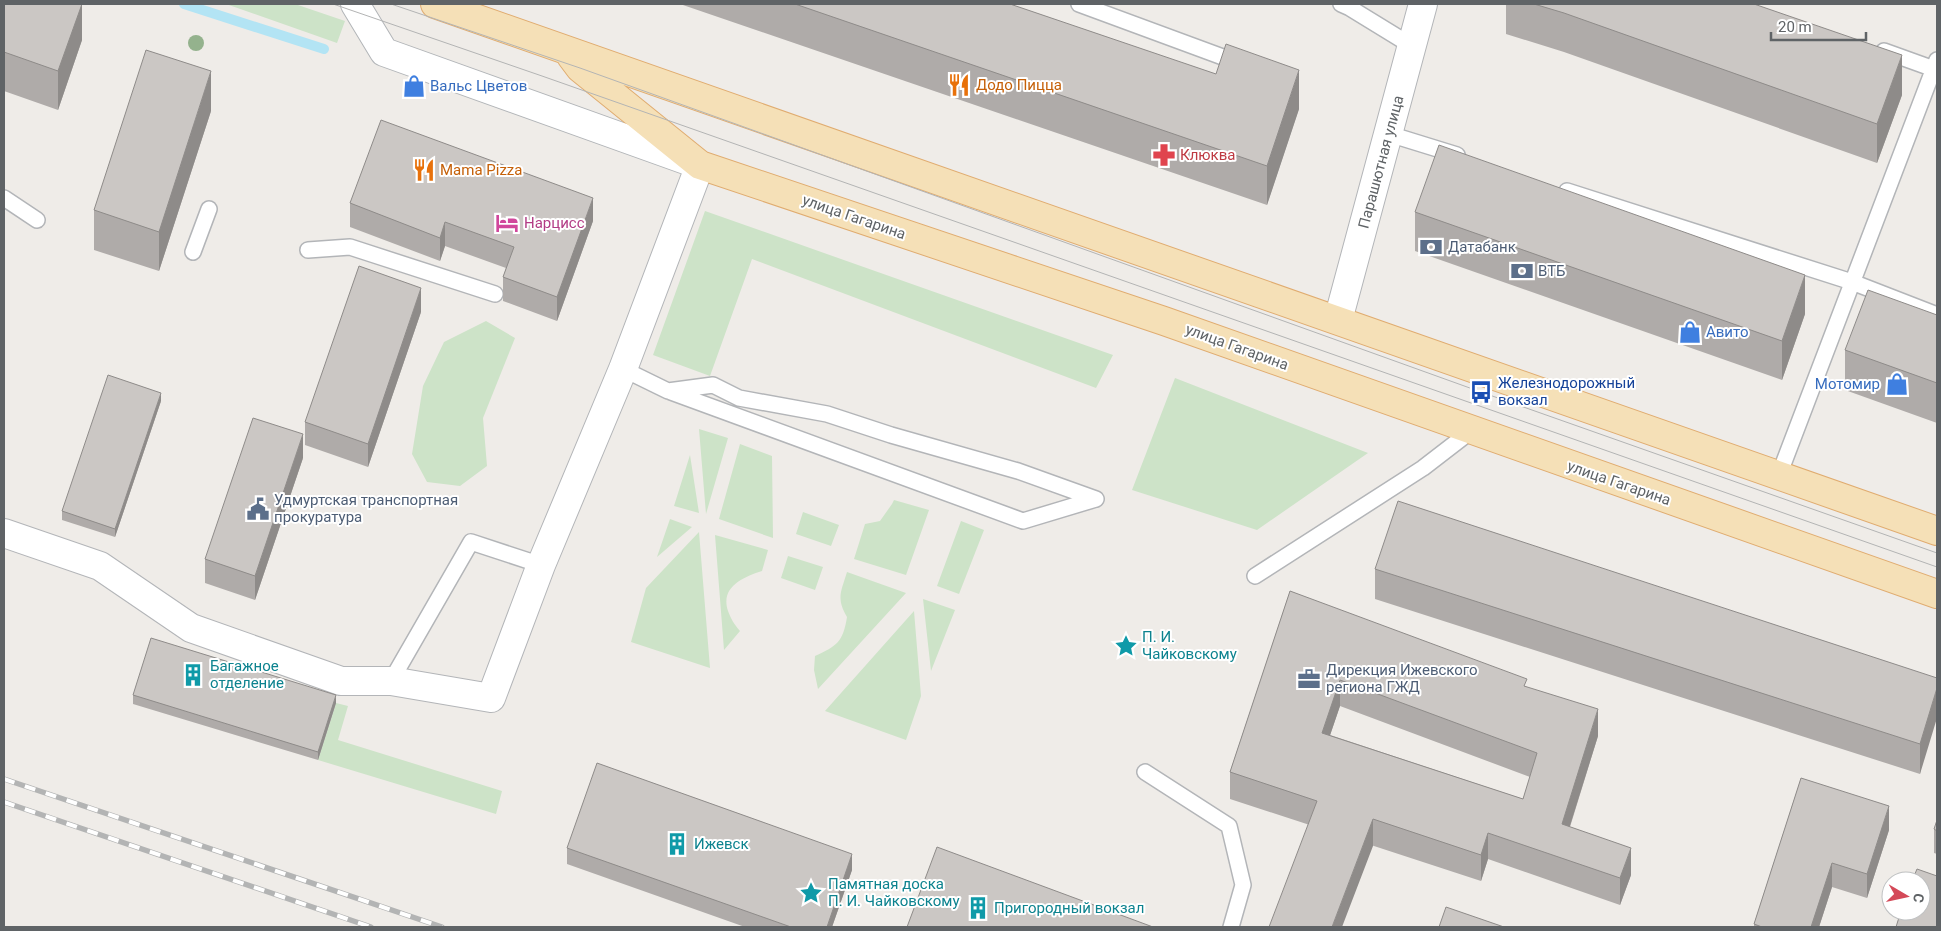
<svg xmlns="http://www.w3.org/2000/svg" width="1941" height="931" font-family="Roboto,sans-serif">
	<style>
		.green { fill: #cde3c8 }
		.lines { fill: none; stroke-linecap: round; stroke-linejoin: round }
		.stream { stroke: #b3e4f4; stroke-width: 10 }
		.lane-casing { stroke: #b3b5b8; stroke-width: 18 }
		.street-casing { stroke: #b3b5b8; stroke-width: 30 }
		.secondary-casing { stroke: #b2b5b8; stroke-width: 30 }
		.primary-casing { stroke: #e0ac70; stroke-width: 30 }
		.lane { stroke: #fff; stroke-width: 15 }
		.street { stroke: #fff; stroke-width: 28 }
		.secondary { stroke: #fff; stroke-width: 28 }
		.primary { stroke: #f5e0b7; stroke-width: 28 }
		.tram { stroke: #b3b4b4; stroke-width: 1 }
		.rail-casing { stroke: #b3b4b4; stroke-width: 5.5 }
		.rail { stroke: #fff; stroke-width: 4; stroke-dasharray: 11; stroke-linecap: butt }
		.tree { fill: #94b28d }
		.wall { fill: #afaba9; fill-rule: evenodd }
		.shaded-wall { fill: #8e8b89 }
		.building { fill: #cbc7c4; stroke: #8e8b89; fill-rule: evenodd }
		.labels { text-anchor: middle; stroke-width: 4; stroke-linejoin: round; paint-order: stroke }
		.food-label { font-size: 15px; fill: #c56008; stroke: #fff; text-anchor: start }
		.shop-label { font-size: 15px; fill: #366cbe; stroke: #fff; text-anchor: start }
		.health-label { font-size: 15px; fill: #be3a42; stroke: #fff; text-anchor: start }
		.street-label { font-size: 15px; fill: #5f6366; stroke: #fff }
		.hotel-label { font-size: 15px; fill: #b23c85; stroke: #fff; text-anchor: start }
		.service-label { font-size: 15px; fill: #4e5e75; stroke: #fff; text-anchor: start }
		.transit-label { font-size: 15px; fill: #164399; stroke: #fff; text-anchor: start }
		.culture-label { font-size: 15px; fill: #0d838f; stroke: #fff; text-anchor: start }
	</style>
	<rect width="100%" height="100%" fill="#efece8"/>
	<path class="green" d="M 226,4 L 295,4 L 345,21 L 337,43 Z
		M 705,211 L 1113,355 L 1096,388 L 752,259 L 710,376 L 653,355 Z
		M 486,321 L 515,338 L 483,418 L 487,466 L 460,486 L 427,482 L 412,454 L 423,386 L 444,342 Z
		M 1175,378 L 1368,453 L 1257,530 L 1132,490 Z
		M 699,429 L 728,438 L 706,514 Z
		M 740,444 L 772,456 L 773,538 L 719,519 Z
		M 690,455 L 699,513 L 674,506 Z
		M 894,500 L 929,510 L 906,575 L 854,559 L 865,524 L 880,521 L 892,504 Z
		M 803,512 L 839,525 L 831,546 L 796,534 Z
		M 670,519 L 692,527 L 657,557 Z
		M 961,521 L 984,530 L 959,594 L 937,586 Z
		M 699,532 L 710,668 L 631,642 L 646,588 Z
		M 715,535 L 768,550 L 762,571 C 743,577 720,587 728,611 C 731,619 734,624 740,631 L 724,650 Z
		M 788,556 L 823,567 L 815,590 L 781,578 Z
		M 847,572 L 906,593 L 818,689 L 814,670 L 815,656 C 837,646 843,642 847,617 C 836,598 841,592 847,572 Z
		M 923,599 L 955,610 L 931,671 Z
		M 914,611 L 921,696 L 906,740 L 825,711 Z
		M 336,703 L 348,706 L 338,740 L 502,791 L 496,814 L 318,760 Z"/>
	<g class="lines">
		<path class="stream" d="M 184,4 L 324,49"/>
		<defs>
			<path id="lane" d="M 1079,4 L 1239,63
				M 1341,4 L 1350,8 L 1412,46
				M 1884,51 L 1934,69
				M 1389,134 L 1457,155
				M 1567,191 L 1852,282 L 1937,315
				M 4,198 L 37,220
				M 308,250 L 350,247 L 495,294
				M 193,252 L 209,209
				M 623,369 L 668,391 L 713,385 L 739,398 L 827,414 L 891,435 L 1018,471 L 1096,499
				M 671,392 L 1023,521 L 1096,499
				M 1779,475 L 1937,60
				M 1255,576 L 1423,468 L 1471,431
				M 391,681 L 471,542 L 541,565
				M 1145,772 L 1229,826 L 1243,885 L 1231,927"/>
			<path id="street" d="M 1338,320 L 1423,4
				M 4,533 L 100,566 L 191,628 L 341,681 L 391,681 L 491,698 L 541,565 L 623,369 L 700,165"/>
			<path id="secondary" d="M 355,4 L 384,52 L 694,163"/>
			<path id="primary" d="M 435,4 L 1937,531
				M 571,56 L 580,68 L 700,165 L 1164,321 L 1937,594"/>
		</defs>
		<use href="#lane" class="lane-casing"/>
		<use href="#street" class="street-casing"/>
		<use href="#secondary" class="secondary-casing"/>
		<use href="#primary" class="primary-casing"/>
		<use href="#lane" class="lane"/>
		<use href="#street" class="street"/>
		<use href="#secondary" class="secondary"/>
		<use href="#primary" class="primary"/>
		<path class="tram" d="M 333,4 L 542,76 L 1937,567
			M 391,4 L 580,68 L 1481,392 L 1937,553"/>
		<defs>
			<path id="rail" d="M 4,779 L 442,927
				M 4,802 L 371,927"/>
		</defs>
		<use href="#rail" class="rail-casing"/>
		<use href="#rail" class="rail"/>
	</g>
	<circle class="tree" cx="196" cy="43" r="8"/>
	<path class="wall" d="M 4,4 L 82,4 L 82,40 L 58,110 L 4,91 Z
		M 680,4 L 1010,4 L 1299,109 L 1267,205 Z
		M 1506,4 L 1754,4 L 1902,95 L 1877,163 L 1564,52 L 1506,34 Z
		M 211,111 L 159,271 L 94,250 L 94,210 Z
		M 350,203 L 593,221 L 557,321 L 503,301 L 503,277 L 506,268 L 445,246 L 440,261 L 350,227 Z
		M 1415,212 L 1805,314 L 1782,380 L 1415,251 Z
		M 421,312 L 368,467 L 305,445 L 305,422 Z
		M 1937,315 L 1937,423 L 1845,390 L 1845,350 Z
		M 161,401 L 115,537 L 62,520 L 62,511 Z
		M 303,458 L 255,600 L 205,583 L 205,559 Z
		M 1375,569 L 1937,678 L 1920,774 L 1375,599 Z
		M 1290,591 L 1527,687 L 1598,736 L 1570,827 L 1631,875 L 1620,905 L 1488,859 L 1481,881 L 1230,799 L 1230,772 ZM 1340,706 L 1530,777 L 1523,799 L 1330,735 Z
		M 133,695 L 336,703 L 318,760 L 133,704 Z
		M 1801,778 L 1889,830 L 1867,898 L 1832,887 L 1819,927 L 1754,927 L 1754,924 Z
		M 1937,820 L 1937,854 L 1934,853 L 1934,829 Z
		M 567,848 L 852,870 L 832,927 L 745,927 L 567,864 Z"/>
	<path class="shaded-wall" d="M 82,4 L 82,40 L 58,110 L 58,71 Z
		M 1902,55 L 1902,95 L 1877,163 L 1877,124 Z
		M 1299,70 L 1299,109 L 1267,205 L 1267,166 Z
		M 211,71 L 211,111 L 159,271 L 159,232 Z
		M 593,198 L 593,221 L 557,321 L 557,297 Z
		M 445,222 L 445,246 L 440,261 L 440,238 Z
		M 1805,275 L 1805,314 L 1782,380 L 1782,341 Z
		M 421,288 L 421,312 L 368,467 L 368,444 Z
		M 161,393 L 161,401 L 115,537 L 115,529 Z
		M 303,434 L 303,458 L 255,600 L 255,576 Z
		M 1340,680 L 1340,706 L 1322,759 L 1322,733 Z
		M 1937,688 L 1937,718 L 1920,774 L 1920,744 Z
		M 336,695 L 336,703 L 318,760 L 318,752 Z
		M 1598,709 L 1598,736 L 1562,851 L 1562,824 Z
		M 1889,806 L 1889,830 L 1867,898 L 1867,874 Z
		M 1373,819 L 1373,846 L 1342,927 L 1332,927 Z
		M 1488,833 L 1488,859 L 1481,881 L 1481,855 Z
		M 1631,848 L 1631,875 L 1620,905 L 1620,878 Z
		M 852,854 L 852,870 L 832,927 L 827,927 Z
		M 1832,863 L 1832,887 L 1819,927 L 1811,927 Z"/>
	<path class="building" d="M 4,4 L 82,4 L 58,71 L 4,52 Z
		M 795,4 L 1010,4 L 1216,74 L 1226,44 L 1299,70 L 1267,166 Z
		M 1534,4 L 1754,4 L 1902,55 L 1877,124 L 1564,13 Z
		M 146,50 L 211,71 L 159,232 L 94,210 Z
		M 381,120 L 593,198 L 557,297 L 503,277 L 514,247 L 445,222 L 440,238 L 350,203 Z
		M 1439,145 L 1805,275 L 1782,341 L 1415,212 Z
		M 359,266 L 421,288 L 368,444 L 305,422 Z
		M 1868,290 L 1937,315 L 1937,383 L 1845,350 Z
		M 108,375 L 161,393 L 115,529 L 62,511 Z
		M 253,418 L 303,434 L 255,576 L 205,559 Z
		M 1398,501 L 1937,678 L 1937,688 L 1920,744 L 1375,569 Z
		M 1290,591 L 1527,679 L 1524,686 L 1598,709 L 1562,824 L 1631,848 L 1620,878 L 1488,833 L 1481,855 L 1373,819 L 1332,927 L 1269,927 L 1317,801 L 1230,772 ZM 1340,680 L 1537,753 L 1523,799 L 1322,733 Z
		M 151,638 L 336,695 L 318,752 L 133,695 Z
		M 597,763 L 852,854 L 827,927 L 791,927 L 567,848 Z
		M 1801,778 L 1889,806 L 1867,874 L 1832,863 L 1811,927 L 1762,927 L 1754,924 Z
		M 1937,820 L 1937,831 L 1934,829 Z
		M 937,847 L 1153,927 L 907,927 Z
		M 1917,869 L 1937,876 L 1937,927 L 1896,927 L 1901,911 L 1921,911 L 1921,881 L 1912,881 Z
		M 1446,907 L 1504,927 L 1439,927 Z"/>
	<defs>
		<symbol id="restaurant-bare" viewBox="-9 -9 18 18"><path d="M-5-6h1v4h1v-4h1v4h1v-4h1v5L-1.5 .5V6h-2V.5L-5-1ZM5-6V6H3V1.5H1.5Q1.5-4 5-6Z" fill="#e8710a" stroke="#fff" stroke-width="2.5" paint-order="stroke"/></symbol>
		<symbol id="shop-bare" viewBox="-9 -9 18 18"><path d="M-5-2.5h2.3a2.7 3.5 0 0 1 5.4 0H5L5.5 6h-11ZM-1.5-2.5h3a1.5 2.3 0 0 0-3 0Z" fill="#3f7fe0" stroke="#fff" stroke-width="2.5" paint-order="stroke"/></symbol>
		<symbol id="pharmacy-bare" viewBox="-9 -9 18 18"><path d="M-2-6h4v4h4v4h-4v4h-4v-4h-4v-4h4Z" fill="#e0444e" stroke="#fff" stroke-width="2.5" paint-order="stroke"/></symbol>
		<symbol id="hotel-bare" viewBox="-9 -9 18 18"><path d="M-6-4.5h1.5V1H6V5H4.5V3h-9V5H-6ZM-4 0a1.8 1.8 0 1 1 3.6 0ZM.5 0V-2.5h3Q6-2.5 6 0Z" fill="#d1479c" stroke="#fff" stroke-width="2.5" paint-order="stroke"/></symbol>
		<symbol id="bank-bare" viewBox="-9 -9 18 18"><path d="M-6-4H6V4H-6ZM0-2.3a2.3 2.3 0 1 0 0 4.6a2.3 2.3 0 1 0 0-4.6Z" fill="#5c6f8a" stroke="#fff" stroke-width="2.5" paint-order="stroke"/></symbol>
		<symbol id="bus-bare" viewBox="-9 -9 18 18"><path d="M-5-6H5V4H4V6H2V4H-2V6H-4V4H-5ZM-3.5-4V0h7V-4ZM-3.5 1.2v1.5H-2V1.2ZM2 1.2v1.5H3.5V1.2Z" fill="#1a4fb4" stroke="#fff" stroke-width="2.5" paint-order="stroke"/></symbol>
		<symbol id="civic-bare" viewBox="-9 -9 18 18"><path d="M-.6-6.5H3V-4.5H.6V-3L4-1V1h2V6H-6V1h2V-1L-.6-3ZM-1.2 2.5V6h2.4V2.5Z" fill="#5c6f8a" stroke="#fff" stroke-width="2.5" paint-order="stroke"/></symbol>
		<symbol id="sight-bare" viewBox="-9 -9 18 18"><path d="M0-6L1.8-2.2L6-1.7L2.9 1.2L3.7 5.4L0 3.3L-3.7 5.4L-2.9 1.2L-6-1.7L-1.8-2.2Z" fill="#0f9aa8" stroke="#fff" stroke-width="2.5" paint-order="stroke"/></symbol>
		<symbol id="building-bare" viewBox="-9 -9 18 18"><path d="M-4-6H4V6H1V3H-1V6H-4ZM-2.5-4.3h1.7v1.8h-1.7ZM.8-4.3h1.7v1.8H.8ZM-2.5-1h1.7V.8h-1.7ZM.8-1h1.7V.8H.8Z" fill="#0f9aa8" stroke="#fff" stroke-width="2.5" paint-order="stroke"/></symbol>
		<symbol id="office-bare" viewBox="-9 -9 18 18"><path d="M-6-3h4V-5.5h4V-3h4V5H-6ZM-1-4.5V-3h2v-1.5ZM-6 0V1H6V0Z" fill="#5c6f8a" stroke="#fff" stroke-width="2.5" paint-order="stroke"/></symbol>
	</defs>
	<g fill-rule="evenodd">
		<use href="#restaurant-bare" x="943" y="69" width="32" height="32"/>
		<use href="#shop-bare" x="398" y="70" width="32" height="32"/>
		<use href="#pharmacy-bare" x="1148" y="139" width="32" height="32"/>
		<use href="#restaurant-bare" x="408" y="154" width="32" height="32"/>
		<use href="#hotel-bare" x="491" y="207" width="32" height="32"/>
		<use href="#bank-bare" x="1415" y="231" width="32" height="32"/>
		<use href="#bank-bare" x="1506" y="255" width="32" height="32"/>
		<use href="#shop-bare" x="1674" y="316" width="32" height="32"/>
		<use href="#shop-bare" x="1881" y="368" width="32" height="32"/>
		<use href="#bus-bare" x="1465" y="376" width="32" height="32"/>
		<use href="#civic-bare" x="242" y="493" width="32" height="32"/>
		<use href="#sight-bare" x="1110" y="630" width="32" height="32"/>
		<use href="#building-bare" x="177" y="659" width="32" height="32"/>
		<use href="#office-bare" x="1293" y="663" width="32" height="32"/>
		<use href="#building-bare" x="661" y="828" width="32" height="32"/>
		<use href="#sight-bare" x="795" y="877" width="32" height="32"/>
		<use href="#building-bare" x="962" y="892" width="32" height="32"/>
	</g>
	<g class="labels">
		<g class="food-label">
			<text x="976" y="90">Додо Пицца</text>
			<text x="440" y="175">Mama Pizza</text>
		</g>
		<g class="shop-label">
			<text x="430" y="91">Вальс Цветов</text>
			<text x="1706" y="337">Авито</text>
			<text x="1880" y="389" text-anchor="end">Мотомир</text>
		</g>
		<g class="health-label">
			<text x="1180" y="160">Клюква</text>
		</g>
		<g class="street-label">
			<text transform="translate(1381 162) rotate(-75)" y="5">Парашютная улица</text>
			<text transform="translate(854 217) rotate(19)" y="5">улица Гагарина</text>
			<text transform="translate(1237 347) rotate(20)" y="5">улица Гагарина</text>
			<text transform="translate(1619 483) rotate(19)" y="5">улица Гагарина</text>
		</g>
		<g class="hotel-label">
			<text x="524" y="228">Нарцисс</text>
		</g>
		<g class="service-label">
			<text x="1448" y="252">Датабанк</text>
			<text x="1538" y="276">ВТБ</text>
			<text x="274" y="505">Удмуртская транспортная<tspan x="274" dy="17">прокуратура</tspan></text>
			<text x="1326" y="675">Дирекция Ижевского<tspan x="1326" dy="17">региона ГЖД</tspan></text>
		</g>
		<g class="transit-label">
			<text x="1498" y="388">Железнодорожный<tspan x="1498" dy="17">вокзал</tspan></text>
		</g>
		<g class="culture-label">
			<text x="1142" y="642">П. И.<tspan x="1142" dy="17">Чайковскому</tspan></text>
			<text x="210" y="671">Багажное<tspan x="210" dy="17">отделение</tspan></text>
			<text x="694" y="849">Ижевск</text>
			<text x="828" y="889">Памятная доска<tspan x="828" dy="17">П. И. Чайковскому</tspan></text>
			<text x="994" y="913">Пригородный вокзал</text>
		</g>
	</g>
	<rect width="1941" height="931" fill="none" stroke="#5f6366" stroke-width="10"/>
	<g transform="translate(1906 896) rotate(99)"><circle r="24" fill="#ffffff" stroke="#bfc1c2"/>
	<path d="M0-4L9 19L0 12L-9 19Z" fill="#d44958"/>
	<text y="-8" font-size="14" font-weight="bold" text-anchor="middle" fill="#5f6366">С</text>
	</g>
	<path d="M1771 32v8h95v-8" fill="none" stroke="#5f6366" stroke-width="2.5"/>
	<text x="1778" y="32" font-size="15" fill="#5f6366" stroke="#ffffff" stroke-width="4" paint-order="stroke">20 m</text>
</svg>
